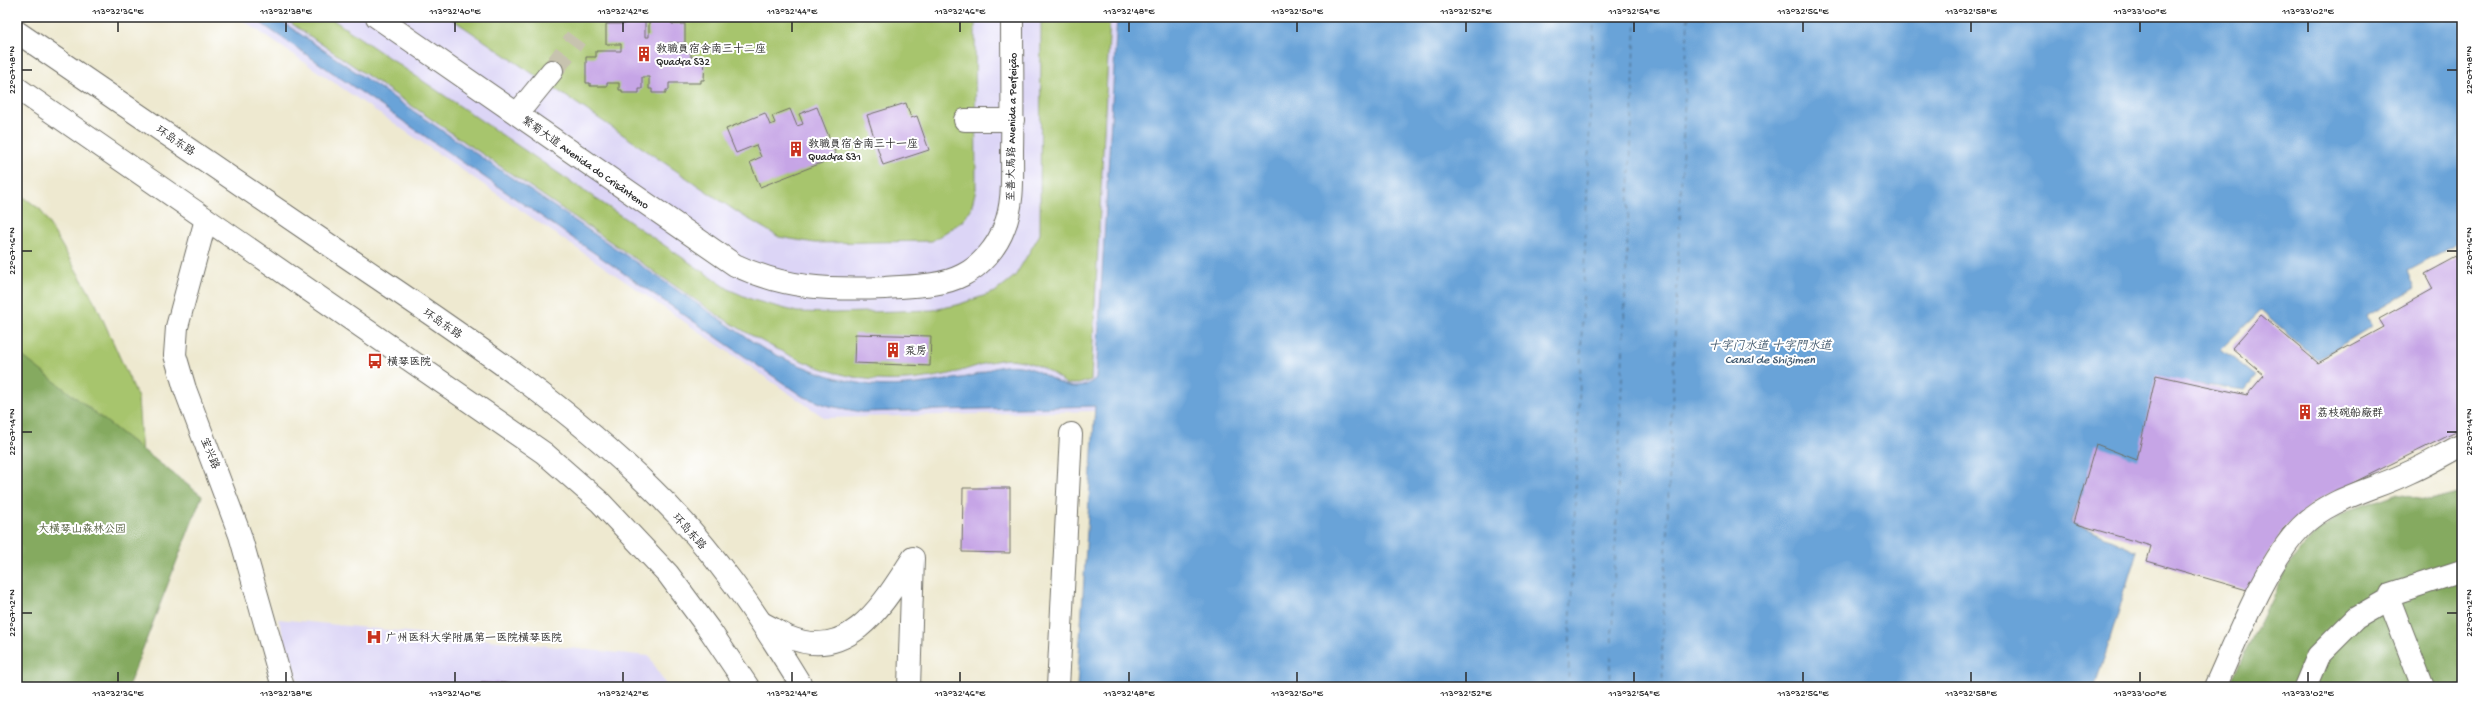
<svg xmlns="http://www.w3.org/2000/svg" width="2479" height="704" font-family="'Gochi Hand','LXGW WenKai TC',sans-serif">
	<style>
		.built { fill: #dcd5f6 }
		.green { fill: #a7c56d; stroke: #69784c }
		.forest { fill: #85aa60; stroke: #586a46 }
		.water { fill: #69a3d8; stroke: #4a6782 }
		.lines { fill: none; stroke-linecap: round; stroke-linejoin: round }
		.ferry { stroke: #445b70; stroke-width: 1; stroke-dasharray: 5 4; stroke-linecap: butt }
		.building { fill: #c6a5e6 }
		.minor-tunnel { stroke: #c7c3af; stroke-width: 22; stroke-dasharray: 22 11; stroke-linecap: butt }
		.minor-casing { stroke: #6f6e65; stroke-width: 24 }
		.major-casing { stroke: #6f6e65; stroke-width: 24 }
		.minor { stroke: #fff; stroke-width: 22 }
		.major { stroke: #fff; stroke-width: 22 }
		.ticks { fill: none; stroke: #2b2b2b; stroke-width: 1.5 }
		.labels { text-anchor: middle; stroke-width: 4; stroke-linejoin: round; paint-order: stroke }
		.poi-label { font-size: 11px; fill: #2b2b2b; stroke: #fff; text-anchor: start }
		.street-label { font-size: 11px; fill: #2b2b2b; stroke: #fff }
		.park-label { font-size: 11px; fill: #566142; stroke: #fff }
		.water-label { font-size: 12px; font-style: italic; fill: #445b70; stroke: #fff }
		.neatline { fill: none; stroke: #2b2b2b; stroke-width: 1.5 }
		.ticks-label { font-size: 10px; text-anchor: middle; fill: #2b2b2b }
	</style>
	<rect width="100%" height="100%" fill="#fff"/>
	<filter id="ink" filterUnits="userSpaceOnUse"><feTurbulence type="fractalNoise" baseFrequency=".025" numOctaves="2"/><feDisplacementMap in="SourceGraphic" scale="8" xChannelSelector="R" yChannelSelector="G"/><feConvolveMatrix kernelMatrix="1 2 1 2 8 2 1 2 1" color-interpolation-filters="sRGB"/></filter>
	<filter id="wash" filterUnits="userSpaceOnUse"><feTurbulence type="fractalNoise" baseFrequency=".012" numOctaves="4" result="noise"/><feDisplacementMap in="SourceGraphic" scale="16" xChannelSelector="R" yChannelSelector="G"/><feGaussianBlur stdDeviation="0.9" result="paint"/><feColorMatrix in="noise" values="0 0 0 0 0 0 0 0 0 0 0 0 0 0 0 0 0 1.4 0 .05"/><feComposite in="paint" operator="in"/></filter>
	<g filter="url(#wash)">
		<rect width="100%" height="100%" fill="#eee9d0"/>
		<path class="built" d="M 238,17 L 1117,17 L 1095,411 L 825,418 Z
			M 278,619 L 649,656 L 667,687 L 300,687 Z"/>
		<path class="green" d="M 282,17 L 329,17 L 730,290 L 753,300 L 797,312 L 834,313 L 933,310 L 957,305 L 995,292 L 1015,276 L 1040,234 L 1041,17 L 1110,17 L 1091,380 L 1079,384 L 1066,384 C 1050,369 1022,356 1000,360 C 981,363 963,372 944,375 C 919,380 891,382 866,379 C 810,371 763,343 716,314 Z
			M 449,17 L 975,17 L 976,189 L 971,209 L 963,221 L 932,241 L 815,243 L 779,237 L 740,214 Z
			M 17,192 L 41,210 L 96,304 L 138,398 L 148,540 L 17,687 Z"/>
		<path class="forest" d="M 17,352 L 202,496 L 128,687 L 17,687 Z
			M 2462,492 L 2462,687 L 2228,687 L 2287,567 L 2316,532 L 2349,510 L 2396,494 L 2431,500 Z"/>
		<path class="water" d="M 252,17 L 275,17 L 762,348 C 796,365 832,380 871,385 C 900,388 932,382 961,378 C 985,375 992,363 1020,366 C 1048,369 1070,403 1096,378 L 1117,17 L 2462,17 L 2462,241 L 2408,270 L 2415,288 L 2367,316 L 2372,326 L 2317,360 L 2261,310 L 2221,349 L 2256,376 L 2245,390 L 2157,379 L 2195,480 L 2097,450 L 2072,522 L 2137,551 L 2095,687 L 1077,687 L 1095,406 L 862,412 L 829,406 L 802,396 Z"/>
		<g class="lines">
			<path class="ferry" d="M 1568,687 L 1594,17
				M 1610,687 L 1636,17
				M 1663,687 L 1662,653 L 1688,17"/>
		</g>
		<g id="blocks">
			<path class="building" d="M 652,17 L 668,17 L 672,24 L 685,24 L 685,43 L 669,43 L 669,51 L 691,51 L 691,57 L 705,57 L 704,80 L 701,80 L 701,83 L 669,83 L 669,90 L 666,90 L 666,93 L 652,93 L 652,89 L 649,89 L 649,77 L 642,77 L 642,89 L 639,89 L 639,93 L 622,93 L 622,90 L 619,90 L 619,83 L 607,83 L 607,86 L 590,86 L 590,83 L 586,83 L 586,57 L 596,57 L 596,51 L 621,51 L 621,44 L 606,44 L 606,24 L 625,24 L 625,18 L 642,18 L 642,21 L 645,21 L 645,37 L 649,37 L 649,21 L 652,21 Z
				M 906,103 L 911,118 L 917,116 L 929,150 L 883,165 L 867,115 Z
				M 817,107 L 837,157 L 760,187 L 750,162 L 761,157 L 756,145 L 736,153 L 726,129 L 765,113 L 770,125 L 775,123 L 772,116 L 790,109 L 797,126 L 803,124 L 799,114 Z
				M 2462,254 L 2462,429 L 2314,502 L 2283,529 L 2247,590 L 2147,561 L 2151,546 L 2073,523 L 2096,444 L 2137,460 L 2156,375 L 2247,395 L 2264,375 L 2232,348 L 2261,315 L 2318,363 L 2384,327 L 2379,319 L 2433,289 L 2425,274 Z
				M 855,334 L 931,336 L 930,366 L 854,363 Z
				M 963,488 L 1010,488 L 1010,553 L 962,552 Z
				M 481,682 L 566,686 L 566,687 L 480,687 Z"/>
		</g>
	</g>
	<g filter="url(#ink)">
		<use href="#blocks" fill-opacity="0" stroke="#6f6e65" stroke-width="1"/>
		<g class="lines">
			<path class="minor-tunnel" d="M 552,71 L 576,38"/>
			<defs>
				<path id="minor" d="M 377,17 L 735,265 C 786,289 830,290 885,288 C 910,286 940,287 963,275 C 981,266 997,247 1004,228 C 1014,204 1012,176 1012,150 C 1013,106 1012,61 1012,17
					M 517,114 L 552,71
					M 965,120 L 1013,120
					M 206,219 L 177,327 L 175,355 L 185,389 L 240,535 L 283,687
					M 2389,599 L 2423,687
					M 764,624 C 772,628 780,633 788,637 C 851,663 884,602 913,558 L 909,687
					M 1058,687 L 1071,434
					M 2215,687 C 2237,639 2265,564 2301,527 C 2329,498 2373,490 2408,473 C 2427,465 2444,454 2462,445
					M 2305,687 L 2318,656 L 2356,618 L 2389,599 L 2391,594 L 2462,571"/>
				<path id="major" d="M 17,32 C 124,105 231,178 338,251 C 448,326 557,396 652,489 C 712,547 759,616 802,687
					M 17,88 L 544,453 L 600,502 L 668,574 L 711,632 L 748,687"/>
			</defs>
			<use href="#minor" class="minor-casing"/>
			<use href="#major" class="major-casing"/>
			<use href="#minor" class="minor"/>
			<use href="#major" class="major"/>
		</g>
	</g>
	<path class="ticks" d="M 118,22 L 118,32M 286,22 L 286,32M 455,22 L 455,32M 623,22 L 623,32M 792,22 L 792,32M 960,22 L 960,32M 1129,22 L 1129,32M 1297,22 L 1297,32M 1466,22 L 1466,32M 1634,22 L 1634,32M 1803,22 L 1803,32M 1971,22 L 1971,32M 2140,22 L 2140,32M 2308,22 L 2308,32M 22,70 L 32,70M 2447,70 L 2457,70M 22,251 L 32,251M 2447,251 L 2457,251M 22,432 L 32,432M 2447,432 L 2457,432M 22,613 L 32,613M 2447,613 L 2457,613M 118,672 L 118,682M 286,672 L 286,682M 455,672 L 455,682M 623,672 L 623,682M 792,672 L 792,682M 960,672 L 960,682M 1129,672 L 1129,682M 1297,672 L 1297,682M 1466,672 L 1466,682M 1634,672 L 1634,682M 1803,672 L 1803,682M 1971,672 L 1971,682M 2140,672 L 2140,682M 2308,672 L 2308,682"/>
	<defs>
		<symbol id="building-bare" viewBox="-9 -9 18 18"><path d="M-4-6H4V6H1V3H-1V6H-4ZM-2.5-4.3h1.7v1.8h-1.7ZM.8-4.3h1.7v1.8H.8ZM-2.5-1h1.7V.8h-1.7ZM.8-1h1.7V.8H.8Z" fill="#c8321e" stroke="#fff" stroke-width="2.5" paint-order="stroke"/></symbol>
		<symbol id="bus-bare" viewBox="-9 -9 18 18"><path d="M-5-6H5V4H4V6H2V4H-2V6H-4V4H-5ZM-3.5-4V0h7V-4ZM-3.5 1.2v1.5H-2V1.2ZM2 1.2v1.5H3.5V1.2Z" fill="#c8321e" stroke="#fff" stroke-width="2.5" paint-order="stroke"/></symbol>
		<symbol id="hospital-bare" viewBox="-9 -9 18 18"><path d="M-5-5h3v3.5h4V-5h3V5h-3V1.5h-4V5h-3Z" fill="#c8321e" stroke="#fff" stroke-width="2.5" paint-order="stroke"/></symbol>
	</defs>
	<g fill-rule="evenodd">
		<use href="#building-bare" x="633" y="43" width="22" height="22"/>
		<use href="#building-bare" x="785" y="138" width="22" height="22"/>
		<use href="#building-bare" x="882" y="339" width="22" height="22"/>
		<use href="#bus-bare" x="364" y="350" width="22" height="22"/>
		<use href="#building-bare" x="2294" y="401" width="22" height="22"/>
		<use href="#hospital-bare" x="363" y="626" width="22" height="22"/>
	</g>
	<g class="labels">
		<g class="poi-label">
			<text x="656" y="52">教職員宿舍南三十二座<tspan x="656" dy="13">Quadra S32</tspan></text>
			<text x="808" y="147">教職員宿舍南三十一座<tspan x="808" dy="13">Quadra S31</tspan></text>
			<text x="905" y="354">泵房</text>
			<text x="387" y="365">横琴医院</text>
			<text x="2317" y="416">荔枝碗船廠群</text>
			<text x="386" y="641">广州医科大学附属第一医院横琴医院</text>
		</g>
		<g class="street-label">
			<text transform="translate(1011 127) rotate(-89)" y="4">至善大馬路 Avenida a Perfeição</text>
			<text transform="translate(176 140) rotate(34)" y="4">环岛东路</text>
			<text transform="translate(586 162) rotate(35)" y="4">繁菊大道 Avenida do Crisântemo</text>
			<text transform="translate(443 323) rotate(34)" y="4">环岛东路</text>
			<text transform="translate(211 453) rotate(68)" y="4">宝兴路</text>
			<text transform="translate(690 531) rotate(48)" y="4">环岛东路</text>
		</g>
		<g class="park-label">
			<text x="82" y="532">大横琴山森林公园</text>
		</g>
		<g class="water-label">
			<text x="1770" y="349">十字门水道 十字門水道<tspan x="1770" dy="14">Canal de Shizimen</tspan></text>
		</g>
	</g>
	<rect width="2479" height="704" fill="none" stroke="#fff" stroke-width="44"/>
	<rect x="22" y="22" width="2435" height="660" class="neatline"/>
	<g class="ticks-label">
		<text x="118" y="14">113°32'36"E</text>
		<text x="286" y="14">113°32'38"E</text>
		<text x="455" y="14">113°32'40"E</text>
		<text x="623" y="14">113°32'42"E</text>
		<text x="792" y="14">113°32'44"E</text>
		<text x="960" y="14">113°32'46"E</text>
		<text x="1129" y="14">113°32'48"E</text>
		<text x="1297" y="14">113°32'50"E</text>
		<text x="1466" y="14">113°32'52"E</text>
		<text x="1634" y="14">113°32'54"E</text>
		<text x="1803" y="14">113°32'56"E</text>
		<text x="1971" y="14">113°32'58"E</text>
		<text x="2140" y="14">113°33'00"E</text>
		<text x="2308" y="14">113°33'02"E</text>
		<text transform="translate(11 70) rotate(-90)" y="4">22°07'18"N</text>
		<text transform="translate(2468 70) rotate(-90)" y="4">22°07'18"N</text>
		<text transform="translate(11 251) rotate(-90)" y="4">22°07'16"N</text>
		<text transform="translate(2468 251) rotate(-90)" y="4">22°07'16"N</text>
		<text transform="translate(11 432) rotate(-90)" y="4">22°07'14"N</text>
		<text transform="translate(2468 432) rotate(-90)" y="4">22°07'14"N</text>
		<text transform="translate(11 613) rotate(-90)" y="4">22°07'12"N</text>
		<text transform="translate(2468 613) rotate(-90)" y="4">22°07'12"N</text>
		<text x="118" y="696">113°32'36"E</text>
		<text x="286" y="696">113°32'38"E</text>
		<text x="455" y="696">113°32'40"E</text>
		<text x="623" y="696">113°32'42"E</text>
		<text x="792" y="696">113°32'44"E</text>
		<text x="960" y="696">113°32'46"E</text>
		<text x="1129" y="696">113°32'48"E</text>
		<text x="1297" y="696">113°32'50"E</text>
		<text x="1466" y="696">113°32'52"E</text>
		<text x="1634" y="696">113°32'54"E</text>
		<text x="1803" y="696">113°32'56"E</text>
		<text x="1971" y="696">113°32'58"E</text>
		<text x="2140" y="696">113°33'00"E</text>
		<text x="2308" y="696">113°33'02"E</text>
	</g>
</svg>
